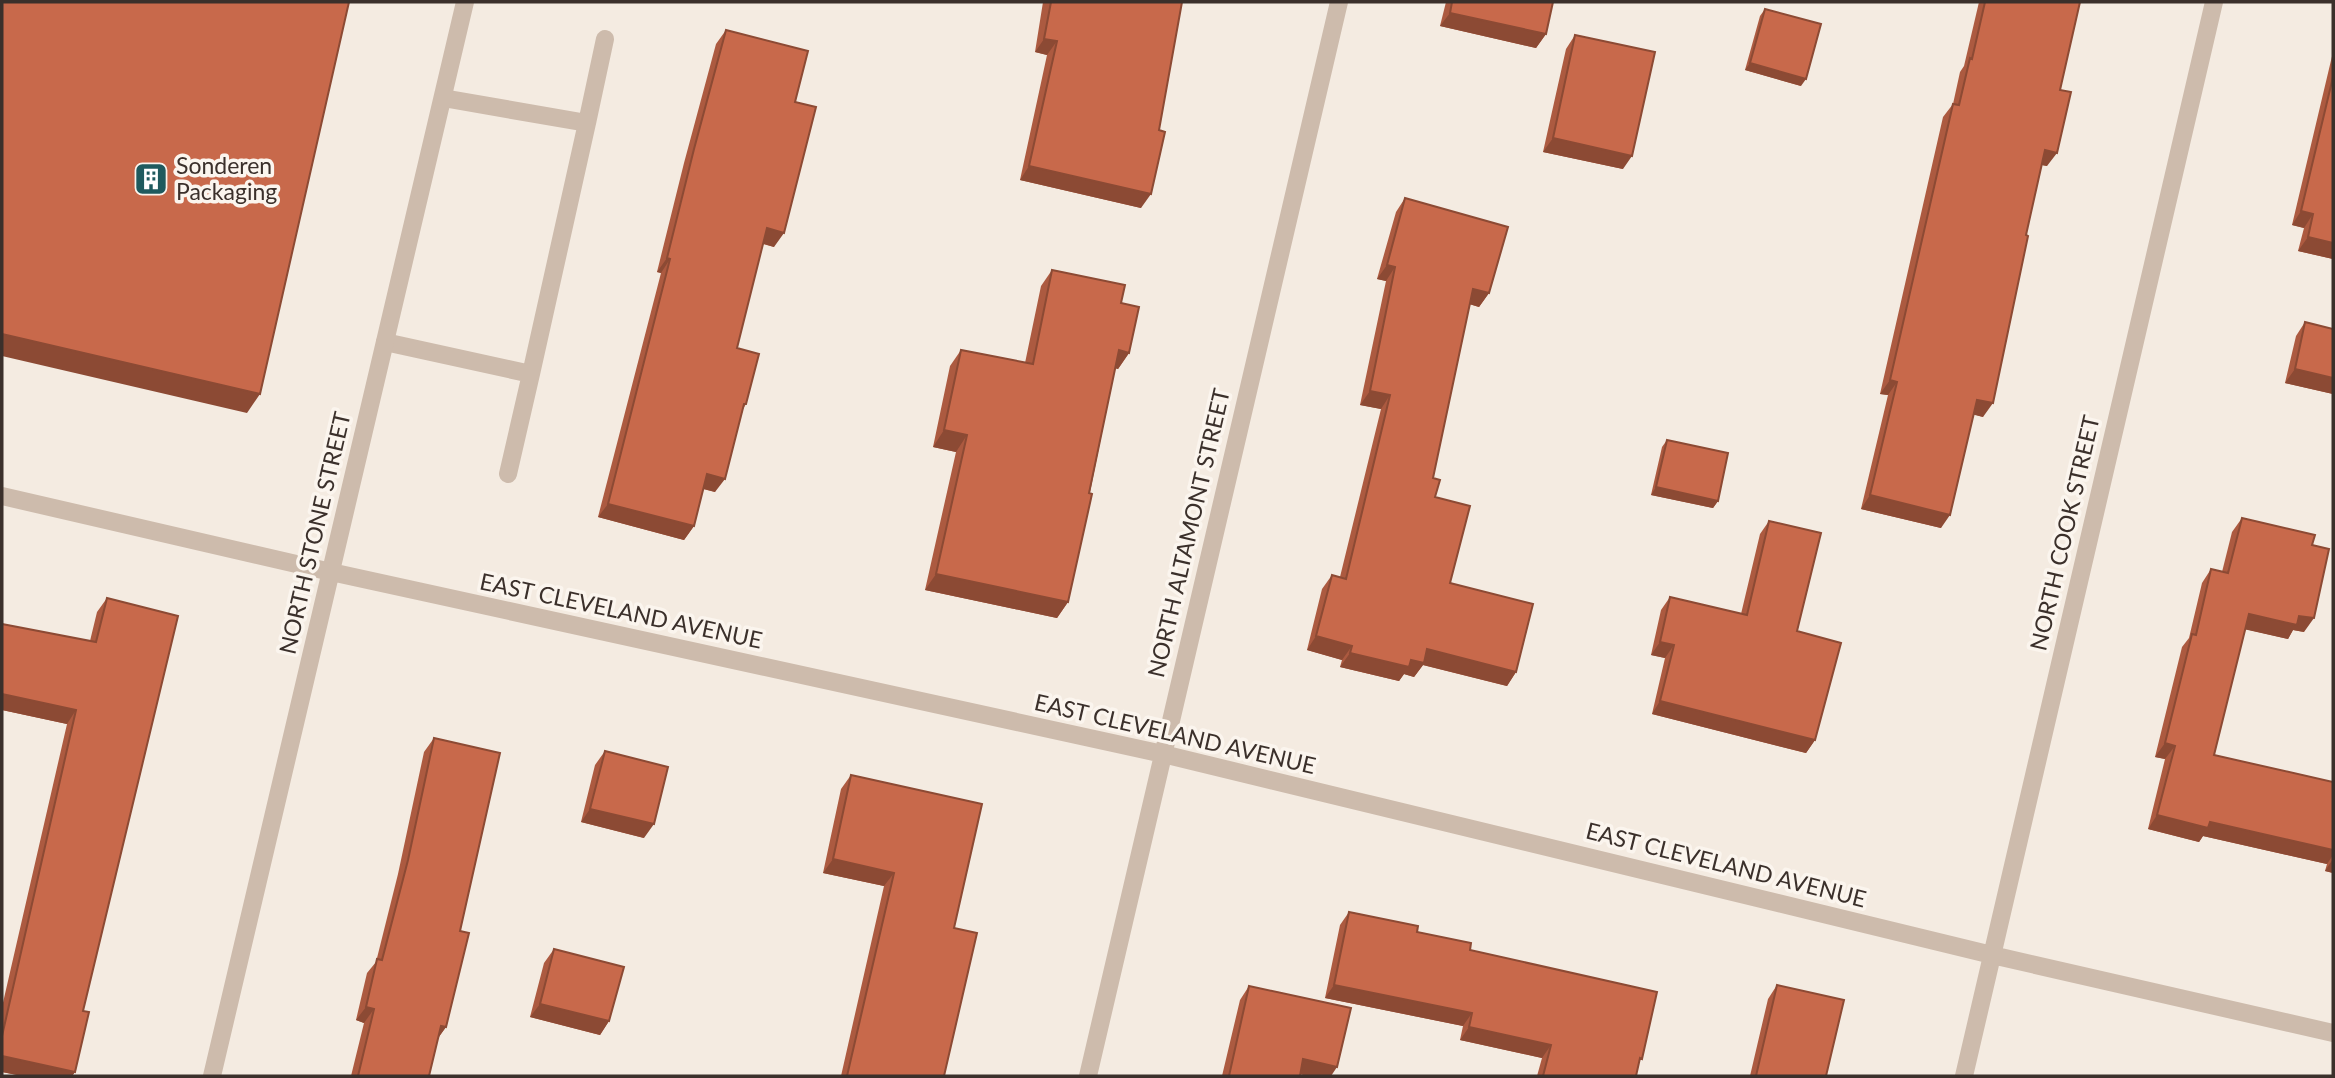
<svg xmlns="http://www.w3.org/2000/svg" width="2335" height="1078" font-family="Lato,sans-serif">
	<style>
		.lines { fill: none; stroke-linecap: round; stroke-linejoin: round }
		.service { stroke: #cdbbac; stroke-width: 18 }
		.minor { stroke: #cdbbac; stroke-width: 18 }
		.wall { fill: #ac5a40 }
		.shaded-wall { fill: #8c4a34 }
		.building { fill: #c8694b; stroke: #8c4a34; stroke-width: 2 }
		.labels { text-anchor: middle; stroke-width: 7; stroke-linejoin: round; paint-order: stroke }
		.poi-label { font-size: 23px; fill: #3b302b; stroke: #fbf5ee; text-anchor: start }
		.street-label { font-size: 23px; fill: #3b302b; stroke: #fbf5ee }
	</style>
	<rect width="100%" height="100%" fill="#f4ebe1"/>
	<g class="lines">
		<path class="service" d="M 587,123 L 605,39
			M 385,342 L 531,374 L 587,123 L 443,98
			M 508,474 L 531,374"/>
		<path class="minor" d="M 2,496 L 331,572 L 1163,754 L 1992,955 L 2333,1033
			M 212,1076 L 465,2
			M 1088,1076 L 1339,2
			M 1964,1076 L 2214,2"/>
	</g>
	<path class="wall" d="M 1043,2 L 1182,2 L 1141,208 L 1020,180 L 1047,55 L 1035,52 Z
		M 1446,2 L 1553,2 L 1546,34 L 1536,48 L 1440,26 Z
		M 1979,2 L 2080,2 L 2060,90 L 2047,166 L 2042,165 L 1983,417 L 1973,414 L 1941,528 L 1861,509 L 1888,395 L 1880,394 L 1943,117 L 1953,104 L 1960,72 L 1964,66 Z
		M 1765,9 L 1801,86 L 1745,70 L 1760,16 Z
		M 726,30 L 795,102 L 774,247 L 763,244 L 737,348 L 746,404 L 743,409 L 715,492 L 703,489 L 694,526 L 684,540 L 598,517 L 661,273 L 657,272 L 684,163 L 716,44 Z
		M 1575,35 L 1623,169 L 1543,152 L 1566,49 Z
		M 2333,52 L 2333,259 L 2298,251 L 2304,228 L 2292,225 Z
		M 1405,198 L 1489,293 L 1479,307 L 1469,304 L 1433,478 L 1435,497 L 1450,583 L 1516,672 L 1507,686 L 1423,665 L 1414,677 L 1404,674 L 1399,681 L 1340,667 L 1342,660 L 1307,650 L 1322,589 L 1332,575 L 1340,577 L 1381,409 L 1360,405 L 1386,281 L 1377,279 L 1396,212 Z
		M 1052,270 L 1121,303 L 1129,353 L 1118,369 L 1115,368 L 1068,602 L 1057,618 L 925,590 L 956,452 L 933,447 L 950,366 L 961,350 L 1025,363 L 1041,286 Z
		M 2305,322 L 2333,329 L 2333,394 L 2285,383 L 2296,336 Z
		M 1667,440 L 1718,501 L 1713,508 L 1651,495 L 1662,447 Z
		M 2242,518 L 2312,545 L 2304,632 L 2293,630 L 2288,639 L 2245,629 L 2214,755 L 2333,782 L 2333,873 L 2325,871 L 2327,864 L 2203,836 L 2199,842 L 2148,829 L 2165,759 L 2155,757 L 2182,647 L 2189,638 L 2202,583 L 2211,569 L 2222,572 L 2232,532 Z
		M 1769,521 L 1797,631 L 1815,740 L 1806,753 L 1652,714 L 1665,658 L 1651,655 L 1661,610 L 1670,597 L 1741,614 L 1760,534 Z
		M 107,598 L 83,1011 L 75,1072 L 72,1076 L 22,1076 L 2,1072 L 2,1007 L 67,724 L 2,710 L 2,624 L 90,641 L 97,612 Z
		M 434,738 L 460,931 L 446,1027 L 438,1038 L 429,1076 L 351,1076 L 364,1023 L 356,1020 L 367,973 L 376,962 L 398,874 L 424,752 Z
		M 605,751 L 644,838 L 581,822 L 595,765 Z
		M 851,775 L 954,928 L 944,1076 L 841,1076 L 884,886 L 823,873 L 841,789 Z
		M 1349,912 L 1417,932 L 1470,950 L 1639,1064 L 1636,1076 L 1537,1076 L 1542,1058 L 1460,1040 L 1463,1026 L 1325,998 L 1340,925 Z
		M 554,949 L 609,1021 L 600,1035 L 530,1017 L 544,963 Z
		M 1777,985 L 1826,1076 L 1750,1076 L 1768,999 Z
		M 1249,986 L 1331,1076 L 1308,1076 L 1300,1074 L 1300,1076 L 1222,1076 L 1240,1000 Z"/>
	<path class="shaded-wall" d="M 1450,13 L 1546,34 L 1536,48 L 1440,26 Z
		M 1044,39 L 1057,41 L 1047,55 L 1035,52 Z
		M 1750,63 L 1806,79 L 1801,86 L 1745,70 Z
		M 1553,138 L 1632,156 L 1623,169 L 1543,152 Z
		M 2045,150 L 2057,153 L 2047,166 L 2036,164 Z
		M 1029,166 L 1151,194 L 1141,208 L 1020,180 Z
		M 2301,211 L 2313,214 L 2304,228 L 2292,225 Z
		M 767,228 L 784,233 L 774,247 L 758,242 Z
		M 2308,237 L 2333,243 L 2333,259 L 2298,251 Z
		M 667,258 L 670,259 L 661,273 L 657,272 Z
		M 1387,265 L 1395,267 L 1386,281 L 1377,279 Z
		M 1473,289 L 1489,293 L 1479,307 L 1463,302 Z
		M 2,334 L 260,394 L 247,413 L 2,356 Z
		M 1119,350 L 1129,353 L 1118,369 L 1108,366 Z
		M 2295,369 L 2333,378 L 2333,394 L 2285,383 Z
		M 1890,380 L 1897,382 L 1888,395 L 1880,394 Z
		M 1370,391 L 1390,395 L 1381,409 L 1360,405 Z
		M 1977,400 L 1993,403 L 1983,417 L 1967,413 Z
		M 944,430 L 967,435 L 956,452 L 933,447 Z
		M 707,474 L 725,479 L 715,492 L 697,487 Z
		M 1656,487 L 1718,501 L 1713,508 L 1651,495 Z
		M 1870,495 L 1950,515 L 1941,528 L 1861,509 Z
		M 608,504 L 694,526 L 684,540 L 598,517 Z
		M 936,574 L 1068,602 L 1057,618 L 925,590 Z
		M 2249,614 L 2299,616 L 2314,618 L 2304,632 L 2293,630 L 2288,639 L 2239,628 Z
		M 1316,636 L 1352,646 L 1342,660 L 1307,650 Z
		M 1660,642 L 1674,645 L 1665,658 L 1651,655 Z
		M 1427,649 L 1516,672 L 1507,686 L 1423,665 L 1414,677 L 1404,674 L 1399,681 L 1340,667 L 1350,653 L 1411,660 Z
		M 2,694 L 76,710 L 67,724 L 2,710 Z
		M 1660,701 L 1815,740 L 1806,753 L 1652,714 Z
		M 2165,743 L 2175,746 L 2165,759 L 2155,757 Z
		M 590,809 L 654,824 L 644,838 L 581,822 Z
		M 2157,815 L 2210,822 L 2333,850 L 2333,855 L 2327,864 L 2203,836 L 2199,842 L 2148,829 Z
		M 833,859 L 894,873 L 884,886 L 823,873 Z
		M 2333,859 L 2333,873 L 2325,871 Z
		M 1334,985 L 1472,1013 L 1463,1026 L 1325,998 Z
		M 540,1004 L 609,1021 L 600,1035 L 530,1017 Z
		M 366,1007 L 374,1009 L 364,1023 L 356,1020 Z
		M 441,1026 L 446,1027 L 436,1041 Z
		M 1469,1027 L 1551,1045 L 1542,1058 L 1460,1040 Z
		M 2,1056 L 75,1072 L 72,1076 L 22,1076 L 2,1072 Z
		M 1303,1059 L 1337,1067 L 1331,1076 L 1308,1076 L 1294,1073 Z"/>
	<path class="building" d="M 2,2 L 349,2 L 260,394 L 2,334 Z
		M 1051,2 L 1182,2 L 1159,130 L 1165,132 L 1151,194 L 1029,166 L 1057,41 L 1044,39 Z
		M 1452,2 L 1553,2 L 1546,34 L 1450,13 Z
		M 1985,2 L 2080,2 L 2060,90 L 2071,92 L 2057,153 L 2045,150 L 2026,235 L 2028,236 L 1993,403 L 1977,400 L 1950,515 L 1870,495 L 1897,382 L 1890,380 L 1953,104 L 1959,105 L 1970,58 L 1972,59 Z
		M 1765,9 L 1821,24 L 1806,79 L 1750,63 Z
		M 726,30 L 808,51 L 795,102 L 816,107 L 784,233 L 767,228 L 737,348 L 759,354 L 746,404 L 744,404 L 725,479 L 707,474 L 694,526 L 608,504 L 670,259 L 667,258 L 694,149 Z
		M 1575,35 L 1655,52 L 1632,156 L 1553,138 Z
		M 2333,77 L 2333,243 L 2308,237 L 2313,214 L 2301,211 Z
		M 1405,198 L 1508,227 L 1489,293 L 1473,289 L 1433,478 L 1440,480 L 1435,497 L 1470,506 L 1450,583 L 1533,604 L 1516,672 L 1427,649 L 1424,663 L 1411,660 L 1409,667 L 1350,653 L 1352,646 L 1316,636 L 1332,575 L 1346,579 L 1390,395 L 1370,391 L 1395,267 L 1387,265 Z
		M 1052,270 L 1125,285 L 1121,303 L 1139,307 L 1129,353 L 1119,350 L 1089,493 L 1092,494 L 1068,602 L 936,574 L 967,435 L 944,430 L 961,350 L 1033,364 Z
		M 2305,322 L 2333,329 L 2333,378 L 2295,369 Z
		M 1667,440 L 1728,453 L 1718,501 L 1656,487 Z
		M 2242,518 L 2315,535 L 2312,545 L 2329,549 L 2314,618 L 2299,616 L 2297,625 L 2249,614 L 2214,755 L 2333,782 L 2333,850 L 2210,822 L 2208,828 L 2157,815 L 2175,746 L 2165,743 L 2192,634 L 2196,635 L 2211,569 L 2228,573 Z
		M 1769,521 L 1821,533 L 1797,631 L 1841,643 L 1815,740 L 1660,701 L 1674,645 L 1660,642 L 1670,597 L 1747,615 Z
		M 107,598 L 178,616 L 83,1011 L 89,1012 L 75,1072 L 2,1056 L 2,1036 L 76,710 L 2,694 L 2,624 L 96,642 Z
		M 434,738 L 500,753 L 460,931 L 469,933 L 446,1027 L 441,1026 L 429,1076 L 358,1076 L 374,1009 L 366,1007 L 377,959 L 382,960 L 408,860 Z
		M 605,751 L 668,767 L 654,824 L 590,809 Z
		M 851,775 L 982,804 L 954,928 L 977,933 L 944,1076 L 847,1076 L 894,873 L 833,859 Z
		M 1349,912 L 1418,926 L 1417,932 L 1471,943 L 1470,950 L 1657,992 L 1642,1059 L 1640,1058 L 1636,1076 L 1543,1076 L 1551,1045 L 1469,1027 L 1472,1013 L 1334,985 Z
		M 554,949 L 624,967 L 609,1021 L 540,1004 Z
		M 1777,985 L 1844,1000 L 1826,1076 L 1756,1076 Z
		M 1249,986 L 1351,1008 L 1337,1067 L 1303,1059 L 1300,1076 L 1229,1076 Z"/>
	<defs>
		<symbol id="building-square" viewBox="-11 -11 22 22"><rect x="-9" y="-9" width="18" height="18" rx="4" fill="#1f5a5e" stroke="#fbf5ee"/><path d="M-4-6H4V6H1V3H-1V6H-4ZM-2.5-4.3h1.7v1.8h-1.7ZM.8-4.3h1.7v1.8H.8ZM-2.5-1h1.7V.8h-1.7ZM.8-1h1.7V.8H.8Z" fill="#fff"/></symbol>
	</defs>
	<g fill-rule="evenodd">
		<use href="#building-square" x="132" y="160" width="38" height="38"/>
	</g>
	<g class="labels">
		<g class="poi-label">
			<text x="176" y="174">Sonderen<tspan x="176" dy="26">Packaging</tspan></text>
		</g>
		<g class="street-label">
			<text transform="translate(315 533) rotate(-77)" y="8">NORTH STONE STREET</text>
			<text transform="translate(1189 533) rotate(-77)" y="8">NORTH ALTAMONT STREET</text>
			<text transform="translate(2065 533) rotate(-77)" y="8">NORTH COOK STREET</text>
			<text transform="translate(621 611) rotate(12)" y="8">EAST CLEVELAND AVENUE</text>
			<text transform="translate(1175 734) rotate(13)" y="8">EAST CLEVELAND AVENUE</text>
			<text transform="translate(1726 865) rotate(14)" y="8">EAST CLEVELAND AVENUE</text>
		</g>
	</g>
	<rect width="2335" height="1078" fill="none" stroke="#3b302b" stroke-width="7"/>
</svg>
